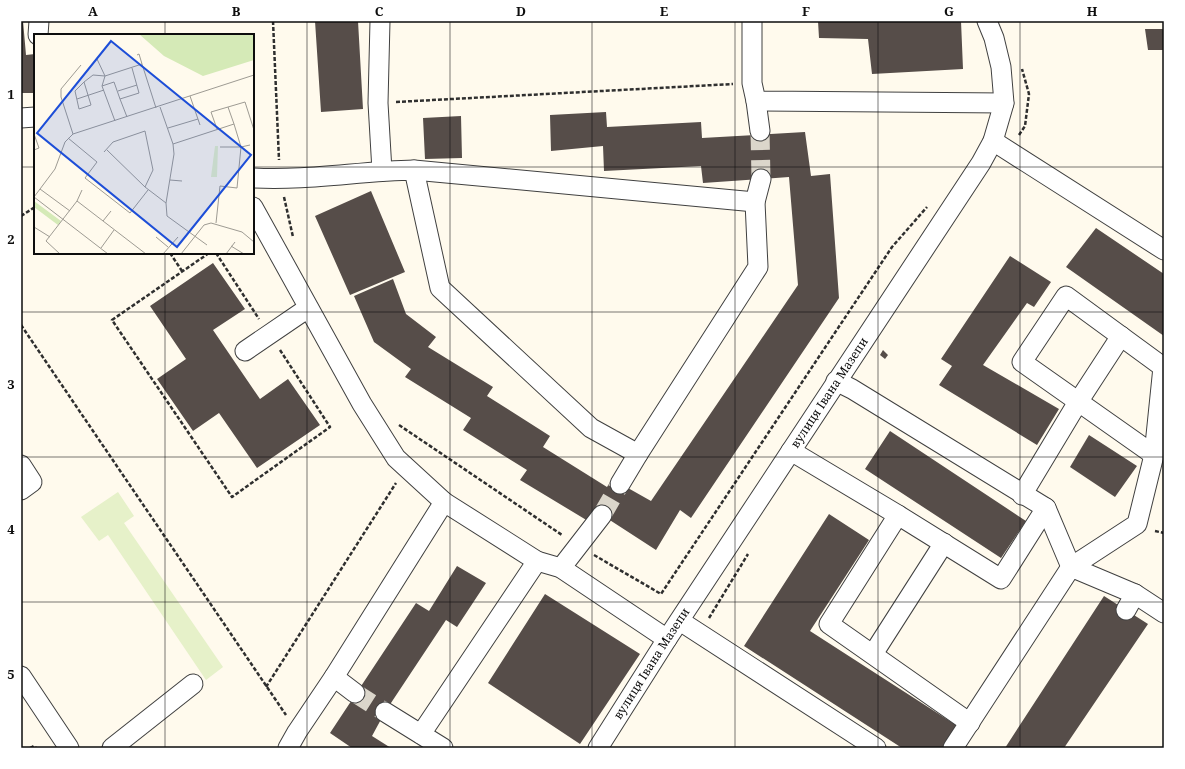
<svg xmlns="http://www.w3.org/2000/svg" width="1185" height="769" font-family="'Noto Serif',serif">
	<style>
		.pitch { fill: #e6f1c9 }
		.building { fill: #564d49 }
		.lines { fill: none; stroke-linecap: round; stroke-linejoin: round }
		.minor-tunnel { stroke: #dbd6cb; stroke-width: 19; stroke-dasharray: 19 10; stroke-linecap: butt }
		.minor-casing { stroke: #404040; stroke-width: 21 }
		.path { stroke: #2f2f2f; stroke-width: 2.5; stroke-dasharray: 4 2; stroke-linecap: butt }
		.minor { stroke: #fff; stroke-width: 19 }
		.grid { fill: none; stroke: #0d0d0d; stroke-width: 1; stroke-opacity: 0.55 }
		.labels { text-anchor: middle; stroke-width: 4; stroke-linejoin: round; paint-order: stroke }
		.street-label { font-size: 12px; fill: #0d0d0d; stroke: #fff }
		.inset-road { fill: none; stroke: #9e9b93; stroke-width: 1 }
		.view { fill: #1d4ed8; fill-opacity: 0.15; stroke: #1d4ed8; stroke-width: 2 }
		.inset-edge { fill: none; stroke: #0d0d0d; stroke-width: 2 }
		.neatline { fill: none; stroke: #0d0d0d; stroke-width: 1.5 }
		.grid-label { font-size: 13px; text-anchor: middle; font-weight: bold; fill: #0d0d0d }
	</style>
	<rect width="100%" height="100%" fill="#fffaed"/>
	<path class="pitch" d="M 118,492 L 134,516 L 124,523 L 223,667 L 206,680 L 108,535 L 99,541 L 81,517 Z"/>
	<path class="building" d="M 21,21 L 23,21 L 26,55 L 35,54 L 35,93 L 21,93 Z
		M 315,21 L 358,21 L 363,109 L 321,112 Z
		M 818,21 L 961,21 L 963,69 L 872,74 L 868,39 L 819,38 Z
		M 1145,29 L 1164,29 L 1164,50 L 1148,50 Z
		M 606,112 L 607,127 L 701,122 L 702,138 L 805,132 L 811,176 L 830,174 L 839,298 L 691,518 L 680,510 L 656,550 L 602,515 L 588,521 L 520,480 L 527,470 L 463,430 L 471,418 L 405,377 L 411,369 L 374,342 L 354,296 L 393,279 L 406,314 L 436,337 L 428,347 L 493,387 L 487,396 L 550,436 L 543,447 L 607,487 L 612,479 L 651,501 L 798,285 L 789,177 L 703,183 L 701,166 L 604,171 L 603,146 L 551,151 L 550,115 Z
		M 461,116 L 462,158 L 425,159 L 423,118 Z
		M 371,191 L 405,272 L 350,295 L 315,216 Z
		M 1096,228 L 1164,274 L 1164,336 L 1066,267 Z
		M 1010,256 L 1051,282 L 1034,307 L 1027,303 L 983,365 L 1059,409 L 1037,445 L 939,385 L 952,366 L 941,359 Z
		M 213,263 L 245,309 L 213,330 L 260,399 L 288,379 L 320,425 L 257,468 L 219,413 L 193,431 L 157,379 L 186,359 L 150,306 Z
		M 883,350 L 888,355 L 885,359 L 880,355 Z
		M 890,431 L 1026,521 L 1001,558 L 865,469 Z
		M 1089,435 L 1137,466 L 1115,497 L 1070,467 Z
		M 829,514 L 869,540 L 810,631 L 959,727 L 946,748 L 902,748 L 744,646 Z
		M 457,566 L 486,583 L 457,627 L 446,620 L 385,712 L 372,736 L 391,748 L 352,748 L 330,733 L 416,603 L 429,611 Z
		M 545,594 L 640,654 L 580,744 L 488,683 Z
		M 1104,596 L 1148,624 L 1064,748 L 1005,748 Z"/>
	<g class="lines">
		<path class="minor-tunnel" d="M 760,131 L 761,179
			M 602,515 L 620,484
			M 355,693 L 385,712"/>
		<defs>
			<g id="minor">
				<path d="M 380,21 L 378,103 L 382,171"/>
				<path d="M 752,21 L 752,83 L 756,101 L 1004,103"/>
				<path d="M 38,35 L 39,21"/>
				<path d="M 756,101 L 760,131"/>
				<path d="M 21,118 L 35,117"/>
				<path d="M 993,141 L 1164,250"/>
				<path d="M 414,170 L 755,202"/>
				<path d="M 253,178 C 307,181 360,171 414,170 L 440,288 L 591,428 L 638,454 L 758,267 L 755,202 L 761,179"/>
				<path d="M 253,207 L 362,404 L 396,458 L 444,502"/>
				<path d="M 1066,296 L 1163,367 L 1154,455 L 1022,362 Z"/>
				<path d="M 245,351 L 308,308"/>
				<path d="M 836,381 L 852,389 L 1046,508 L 1071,567 L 1137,524 L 1154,455"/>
				<path d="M 791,451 L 898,515 L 829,624 L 970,723"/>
				<path d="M 21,465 L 32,482 L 21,490"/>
				<path d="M 620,484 L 638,454"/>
				<path d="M 1022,495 L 1078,402 L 1121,336"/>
				<path d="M 898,515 L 1001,579 L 1046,508"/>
				<path d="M 561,568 L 602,515"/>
				<path d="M 1126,610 L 1135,594"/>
				<path d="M 680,621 L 876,748"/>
				<path d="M 873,654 L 944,543"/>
				<path d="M 21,676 L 69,748"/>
				<path d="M 334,677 L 355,693"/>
				<path d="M 385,712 L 443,748"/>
				<path d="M 421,734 L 537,561"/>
				<path d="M 112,748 L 193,684"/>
				<path d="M 288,748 L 297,732 L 334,677 L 444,502 L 537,561 L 561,568 L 667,639"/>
				<path id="s1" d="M 598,748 L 667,639 L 981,163 L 993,141 L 1004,103 L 1001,67 L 994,38 L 987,21"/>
				<path d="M 953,748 L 1071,567 L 1135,594 L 1164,613"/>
			</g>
		</defs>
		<use href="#minor" class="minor-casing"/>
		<path class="path" d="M 273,21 L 279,160
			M 396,102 L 733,84
			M 1019,135 L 1025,126 L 1029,94 L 1022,69
			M 284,197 L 293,237
			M 21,216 L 35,207
			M 170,253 L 182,271
			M 209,253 L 112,320 L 232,497 L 330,427 L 280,350
			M 216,253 L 259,319
			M 21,325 L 286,715
			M 399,425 L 562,535
			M 1155,531 L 1164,533
			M 594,555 L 661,594 L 892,247 L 927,207
			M 709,618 L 748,554
			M 266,687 L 396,483
			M 30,748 L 34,746 L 36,748"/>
		<use href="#minor" class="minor"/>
	</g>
	<path class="grid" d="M 165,21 L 165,35M 307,21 L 307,748M 450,21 L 450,748M 592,21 L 592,748M 735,21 L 735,748M 878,21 L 878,748M 1020,21 L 1020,748M 21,167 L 35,167M 253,167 L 1164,167M 165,253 L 165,748M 21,312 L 1164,312M 21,457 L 1164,457M 21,602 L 1164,602"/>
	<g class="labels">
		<g class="street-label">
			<text dy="4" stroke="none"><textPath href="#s1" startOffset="424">вулиця Івана Мазепи</textPath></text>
			<text dy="4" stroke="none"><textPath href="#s1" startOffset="100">вулиця Івана Мазепи</textPath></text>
		</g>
	</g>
	<g transform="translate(34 34)">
		<rect width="220" height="220" fill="#fffaed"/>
		<path d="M 105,0 L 220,0 L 220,26 L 169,42 L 130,22 ZM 0,167 L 27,187 L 24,191 L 0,173 Z" fill="#d5eab7"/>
		<path d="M 181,112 L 184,112 L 183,143 L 177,143 Z" fill="#e6f1c9"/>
		<path class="inset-road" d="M 103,21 L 105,20 L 108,30M 63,25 L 71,42 L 108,30 L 122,74M 50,48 L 59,41 L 71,42 L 68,52 L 81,87M 50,48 L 57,71 L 45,75 L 41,57 ZM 68,52 L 80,48 L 86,65M 84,57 L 103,51M 156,62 L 166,91M 43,65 L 70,56M 126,73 L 139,110 L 200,90 L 194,73 L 177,78 L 183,95M 194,73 L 211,68 L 220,96M 93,83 L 86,65 L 105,59 L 98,34M 200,90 L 207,113 L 216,111M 134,94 L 164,85M 0,100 L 5,114 L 0,116M 39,100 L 27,63 L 27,55 L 47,31M 34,104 L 63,128 L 51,144 L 96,179 L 114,156M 73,116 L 111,153M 70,118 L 79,108 L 111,97 L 119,136 L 111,153 L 132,169 L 133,182 L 173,211M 136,146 L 148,147M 6,155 L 36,177M 0,163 L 21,135 L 31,108 L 39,100 L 220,41M 0,163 L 74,220M 43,167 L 48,156M 132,169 L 140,120 L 139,110M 69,187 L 77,177M 182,189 L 186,152 L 203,154 L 207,113 L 186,113M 0,193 L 16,203M 122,203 L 134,213M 197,212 L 210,220M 67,214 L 80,196M 26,220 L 12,207 L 43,167 L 112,220M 129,220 L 144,203M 147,220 L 170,191 L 177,189 L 208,198 L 220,208M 192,220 L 201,208"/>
		<path class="view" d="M 77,7 L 217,121 L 143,213 L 3,99 Z"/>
		<rect width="220" height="220" class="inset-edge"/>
	</g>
	<rect width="1185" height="769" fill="none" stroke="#ffffff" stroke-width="44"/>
	<rect x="22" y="22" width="1141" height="725" class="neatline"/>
	<g class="grid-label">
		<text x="93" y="16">A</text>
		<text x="236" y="16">B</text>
		<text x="379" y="16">C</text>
		<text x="521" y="16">D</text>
		<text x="664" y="16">E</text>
		<text x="806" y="16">F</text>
		<text x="949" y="16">G</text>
		<text x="1092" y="16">H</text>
		<text x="11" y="99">1</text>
		<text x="11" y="244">2</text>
		<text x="11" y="389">3</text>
		<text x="11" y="534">4</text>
		<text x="11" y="679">5</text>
	</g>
</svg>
